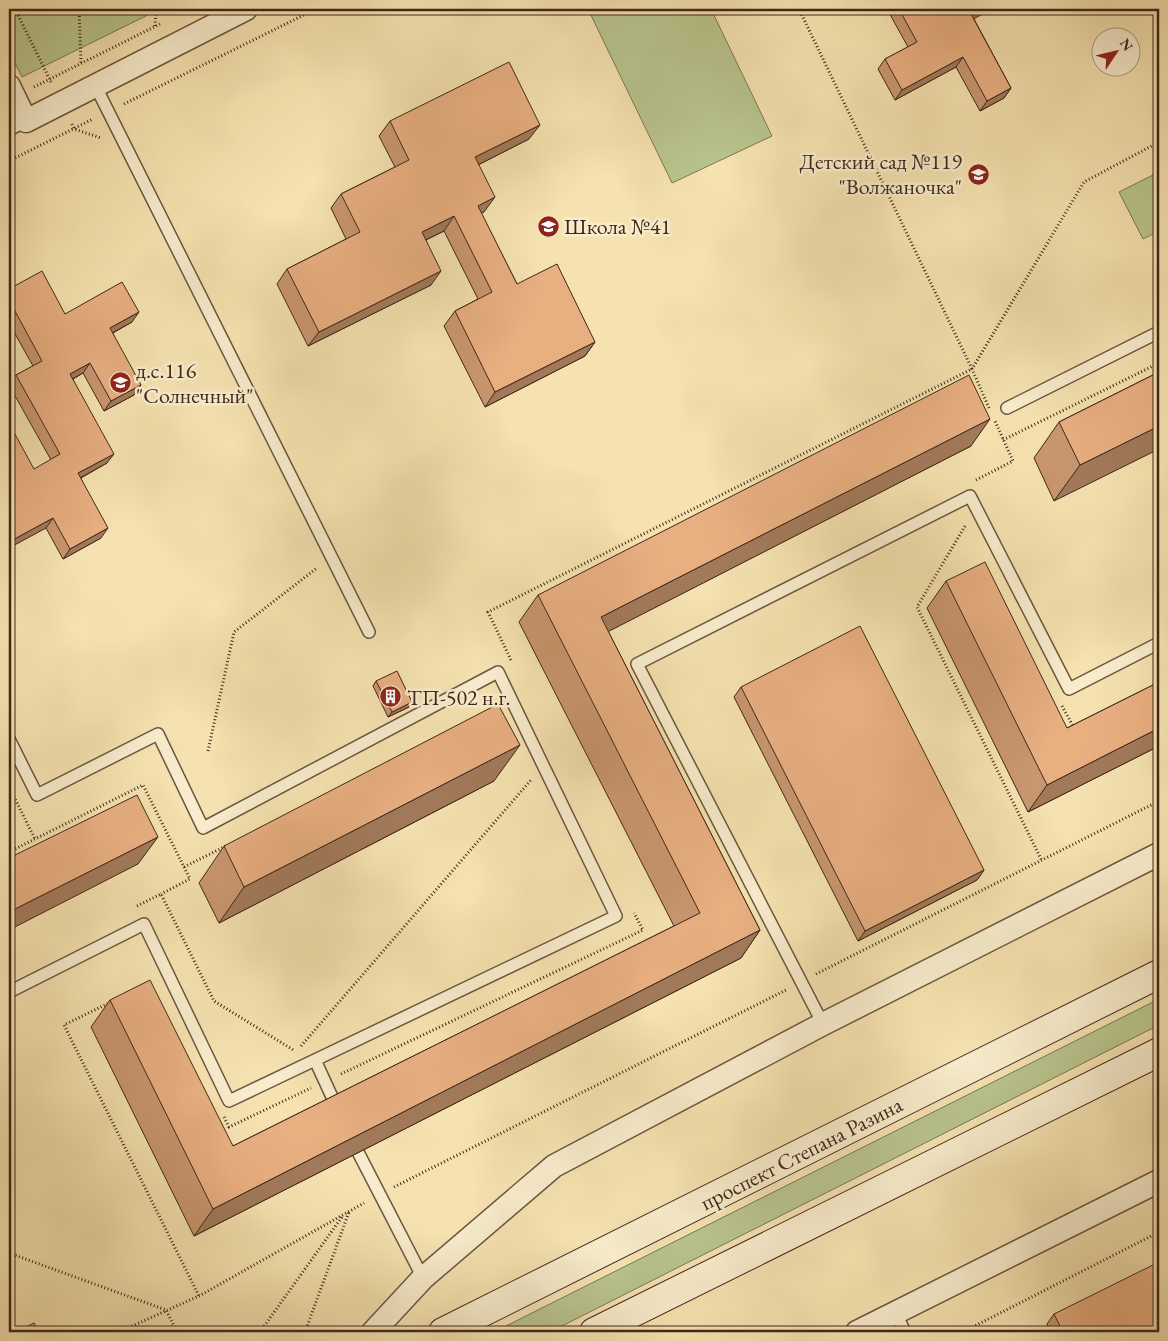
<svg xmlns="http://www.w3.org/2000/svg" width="1168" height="1341" font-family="'EB Garamond',serif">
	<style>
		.green { fill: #b9c48d; stroke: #7c7654 }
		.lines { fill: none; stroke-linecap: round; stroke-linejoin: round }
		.service-casing { stroke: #6d5640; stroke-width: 14 }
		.minor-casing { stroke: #6d5640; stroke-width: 25 }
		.secondary-casing { stroke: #40271a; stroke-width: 30 }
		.path { stroke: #40271a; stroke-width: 3; stroke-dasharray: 1 2.5; stroke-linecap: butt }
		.service { stroke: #f8eccc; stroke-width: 11 }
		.minor { stroke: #f8eccc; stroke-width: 22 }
		.secondary { stroke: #f8eccc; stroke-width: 28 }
		.wall { fill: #c8966f; stroke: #40271a }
		.shaded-wall { fill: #a27a5a; stroke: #40271a }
		.building { fill: #e8af81; stroke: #40271a }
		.labels { text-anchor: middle; stroke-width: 5; stroke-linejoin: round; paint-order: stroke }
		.poi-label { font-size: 22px; fill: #40271a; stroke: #f8eccc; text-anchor: start }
		.street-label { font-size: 22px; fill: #40271a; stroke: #f8eccc }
	</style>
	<rect width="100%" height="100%" fill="#f5e2b0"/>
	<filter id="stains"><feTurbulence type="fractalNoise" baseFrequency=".004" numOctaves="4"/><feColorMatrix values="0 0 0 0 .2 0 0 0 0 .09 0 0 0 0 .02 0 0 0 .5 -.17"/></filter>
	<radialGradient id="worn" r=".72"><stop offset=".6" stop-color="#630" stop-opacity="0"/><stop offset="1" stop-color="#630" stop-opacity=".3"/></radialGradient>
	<path class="green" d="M 9,9 L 160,9 L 22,77 L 9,51 Z
		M 588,9 L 711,9 L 772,136 L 672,183 Z
		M 1159,172 L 1159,231 L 1143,239 L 1119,192 Z
		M 1159,999 L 1159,1025 L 550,1332 L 494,1332 Z"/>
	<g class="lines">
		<defs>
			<path id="service" d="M 95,85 L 369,632
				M 9,130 L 26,121
				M 1007,408 L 1159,332
				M 9,739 L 37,795 L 158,734 L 203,828 L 498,672 L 616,916 L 315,1060
				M 9,992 L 144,924 L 229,1101 L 315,1060 L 338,1110
				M 823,1024 L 637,664 L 970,496 L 1069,689 L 1159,643
				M 358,1152 L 423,1278
				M 896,1314 L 905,1332"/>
			<path id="minor" d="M 9,86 L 26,121 L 246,9
				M 373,1332 L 423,1278 L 554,1166 L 823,1024 L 1159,854
				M 857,1332 L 1159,1181"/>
			<path id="secondary" d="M 443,1332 L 1159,974
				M 594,1332 L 1159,1052"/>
		</defs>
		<use href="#service" class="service-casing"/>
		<use href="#minor" class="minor-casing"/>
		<use href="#secondary" class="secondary-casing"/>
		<path class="path" d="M 15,9 L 51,82
			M 79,9 L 81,63
			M 155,26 L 156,9
			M 34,87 L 160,24
			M 124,104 L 316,9
			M 72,124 L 74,129 L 101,138
			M 9,161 L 93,119
			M 989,408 L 972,369 L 1084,182 L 1159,142
			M 1003,440 L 1159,363
			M 976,480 L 1013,461 L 995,421
			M 965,526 L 917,607 L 1042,861
			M 511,660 L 488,612 L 972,369 L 799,9
			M 1062,706 L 1073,726 L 1075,725
			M 208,751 L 234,632 L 317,568
			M 9,787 L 35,839
			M 9,852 L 143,785 L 190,879 L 161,894
			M 184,867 L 226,846
			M 137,906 L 161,894 L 214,1001 L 295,1051
			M 816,974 L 1159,801
			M 111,1002 L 64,1025 L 199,1296
			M 301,1046 L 531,780
			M 341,1074 L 643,930 L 634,913
			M 224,1117 L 229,1127 L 311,1088
			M 394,1187 L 786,990
			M 9,1253 L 166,1310 L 177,1332
			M 119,1332 L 199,1296 L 364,1203
			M 260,1332 L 342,1217
			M 305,1332 L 349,1212
			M 963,1332 L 1159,1232"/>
		<use href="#service" class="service"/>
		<use href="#minor" class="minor"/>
		<use href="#secondary" class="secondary"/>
	</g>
	<path class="wall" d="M 887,9 L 945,9 L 974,19 L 1011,88 L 1004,98 L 980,111 L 956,67 L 895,100 L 878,69 L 885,59 L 908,47 Z
		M 390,121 L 529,139 L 478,165 L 484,212 L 481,213 L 517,284 L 595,342 L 585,356 L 485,407 L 444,326 L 455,311 L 478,299 L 444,231 L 426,240 L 431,285 L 308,346 L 277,284 L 287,269 L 346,239 L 331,208 L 341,194 L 395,167 L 379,136 Z
		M 9,289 L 65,314 L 132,322 L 113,333 L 134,395 L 104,411 L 83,373 L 73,379 L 107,463 L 81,478 L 101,538 L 63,559 L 46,528 L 51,460 L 9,385 L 16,375 L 33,366 L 9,323 Z
		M 1159,372 L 1054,501 L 1034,458 L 1059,422 Z
		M 971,446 L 608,631 L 760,930 L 741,958 L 194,1236 L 91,1027 L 110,1000 L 233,1146 L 674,926 L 519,622 L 538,595 Z
		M 946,581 L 1067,728 L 1159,682 L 1159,746 L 1028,812 L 927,608 Z
		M 376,681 L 409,707 L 388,717 L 373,686 Z
		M 741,687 L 984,870 L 977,880 L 858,941 L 734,697 Z
		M 494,781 L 219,923 L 199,883 L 224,846 Z
		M 1054,1314 L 1159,1332 L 1051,1332 L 1047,1324 Z"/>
	<path class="shaded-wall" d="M 980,9 L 992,9 L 964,24 L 971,14 Z
		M 963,57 L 956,67 L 895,100 L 902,90 Z
		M 1011,88 L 1004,98 L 980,111 L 987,101 Z
		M 540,125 L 529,139 L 464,172 L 475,157 Z
		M 495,197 L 484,212 L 467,220 L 478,206 Z
		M 454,216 L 444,231 L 411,247 L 422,232 Z
		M 441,271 L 431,285 L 308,346 L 319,332 Z
		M 139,312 L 132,322 L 103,338 L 110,328 Z
		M 595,342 L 585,356 L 485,407 L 495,392 Z
		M 90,363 L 83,373 L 63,384 L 70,374 Z
		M 141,385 L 134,395 L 104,411 L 111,401 Z
		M 990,419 L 971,446 L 582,645 L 601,617 Z
		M 1159,426 L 1159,449 L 1054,501 L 1080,465 Z
		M 114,454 L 107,463 L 71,483 L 78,473 Z
		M 53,518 L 46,528 L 9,548 L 9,542 Z
		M 108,528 L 101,538 L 63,559 L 70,549 Z
		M 412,702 L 409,707 L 388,717 L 392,712 Z
		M 1159,728 L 1159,746 L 1028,812 L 1047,785 Z
		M 520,745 L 494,781 L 219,923 L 244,887 Z
		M 158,837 L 138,864 L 9,930 L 9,912 Z
		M 984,870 L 977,880 L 858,941 L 865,931 Z
		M 760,930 L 741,958 L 194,1236 L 213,1209 Z"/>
	<path class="building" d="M 899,9 L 980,9 L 971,14 L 1011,88 L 987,101 L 963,57 L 902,90 L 885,59 L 917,42 Z
		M 509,62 L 540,125 L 475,157 L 495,197 L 478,206 L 517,284 L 557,264 L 595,342 L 495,392 L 455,311 L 492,292 L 454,216 L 422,232 L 441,271 L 319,332 L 287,269 L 360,232 L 341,194 L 409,160 L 390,121 Z
		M 42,271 L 65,314 L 122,282 L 139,312 L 110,328 L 141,385 L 111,401 L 90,363 L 70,374 L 114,454 L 78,473 L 108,528 L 70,549 L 53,518 L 9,542 L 9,428 L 11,427 L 34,469 L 60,454 L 16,375 L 42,361 L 9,300 L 9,289 Z
		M 1159,372 L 1159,426 L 1080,465 L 1059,422 Z
		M 969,375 L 990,419 L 601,617 L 760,930 L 213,1209 L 110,1000 L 150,980 L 233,1146 L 700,913 L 538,595 Z
		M 985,562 L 1067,728 L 1159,682 L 1159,728 L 1047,785 L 946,581 Z
		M 860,626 L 984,870 L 865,931 L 741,687 Z
		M 397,671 L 412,702 L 392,712 L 376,681 Z
		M 498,704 L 520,745 L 244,887 L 224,846 Z
		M 137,795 L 158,837 L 9,912 L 9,858 Z
		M 1159,1262 L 1159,1332 L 1063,1332 L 1054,1314 Z
		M 34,1323 L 39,1332 L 16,1332 Z"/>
	<defs>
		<symbol id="school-disc" viewBox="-11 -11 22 22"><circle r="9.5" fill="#8f2418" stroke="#f8eccc"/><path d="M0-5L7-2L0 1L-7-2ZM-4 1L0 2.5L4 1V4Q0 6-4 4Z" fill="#fff"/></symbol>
		<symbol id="building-disc" viewBox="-11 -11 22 22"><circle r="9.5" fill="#8f2418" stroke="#f8eccc"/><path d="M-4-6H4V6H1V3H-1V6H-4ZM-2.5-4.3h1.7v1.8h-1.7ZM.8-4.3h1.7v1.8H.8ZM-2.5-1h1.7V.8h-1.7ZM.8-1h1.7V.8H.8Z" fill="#fff"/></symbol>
	</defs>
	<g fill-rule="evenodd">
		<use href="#school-disc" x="966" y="162" width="25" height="25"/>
		<use href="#school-disc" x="536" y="214" width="25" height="25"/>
		<use href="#school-disc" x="108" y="370" width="25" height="25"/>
		<use href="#building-disc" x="378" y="684" width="25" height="25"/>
	</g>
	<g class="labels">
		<g class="poi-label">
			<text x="962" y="169" text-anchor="end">Детский сад №119<tspan x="962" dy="25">"Волжаночка"</tspan></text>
			<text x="564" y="234">Школа №41</text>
			<text x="136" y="378">д.с.116<tspan x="136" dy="25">"Солнечный"</tspan></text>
			<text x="407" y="705">ТП-502 н.г.</text>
		</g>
		<g class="street-label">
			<text transform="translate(801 1153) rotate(-27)" y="8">проспект Степана Разина</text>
		</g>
	</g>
	<rect width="1168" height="1341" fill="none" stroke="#f5e2b0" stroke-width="30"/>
	<rect x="10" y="10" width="1148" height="1321" fill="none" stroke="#40271a" stroke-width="2.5"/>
	<rect x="15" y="15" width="1138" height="1311" fill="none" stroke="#40271a"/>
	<g transform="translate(1116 52) rotate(55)"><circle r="24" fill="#f8eccc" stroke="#ae9d85"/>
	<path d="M0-4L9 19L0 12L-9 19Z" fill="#8f2418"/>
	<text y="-8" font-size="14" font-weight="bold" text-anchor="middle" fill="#40271a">N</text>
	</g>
	<rect width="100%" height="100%" filter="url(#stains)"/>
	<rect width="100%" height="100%" fill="url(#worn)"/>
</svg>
